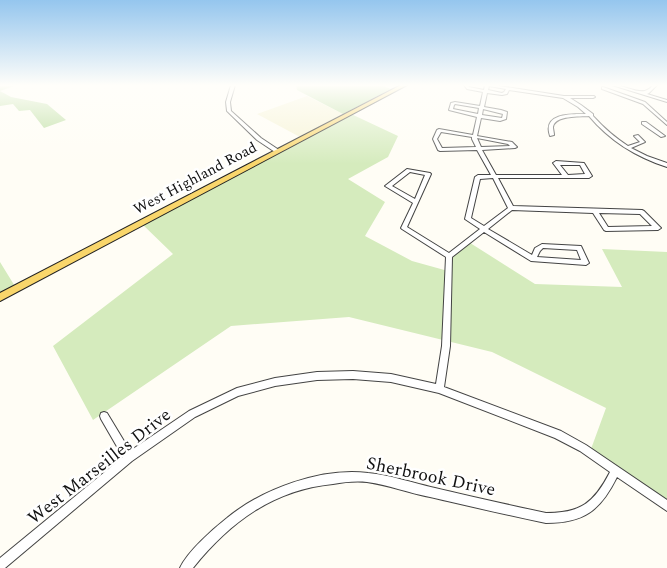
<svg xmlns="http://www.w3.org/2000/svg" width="667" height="568" font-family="Spectral,serif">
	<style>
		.farmland { fill: #f6f3d4 }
		.green { fill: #d5ebbd }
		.forest { fill: #b9dc9c }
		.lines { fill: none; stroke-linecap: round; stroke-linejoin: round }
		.minor-casing { stroke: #444; stroke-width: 2 }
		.major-casing { stroke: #222; stroke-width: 2 }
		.minor { fill: #fff; fill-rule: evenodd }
		.major { fill: #f9d66b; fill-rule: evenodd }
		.labels { text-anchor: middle; stroke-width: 5; stroke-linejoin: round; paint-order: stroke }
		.street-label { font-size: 15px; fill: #111; stroke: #fff }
		.near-street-label { font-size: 18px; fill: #111; stroke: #fff }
	</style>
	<rect width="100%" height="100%" fill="#fffdf5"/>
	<path class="farmland" d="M 307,96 L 343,114 L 300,137 L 257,114 Z"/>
	<path class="green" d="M 349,113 L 398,136 L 388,157 L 348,179 L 385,202 L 365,236 L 412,261 L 448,271 L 449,256 L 467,241 L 535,284 L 622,287 L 602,249 L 667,252 L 667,502 L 591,449 L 606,408 L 492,352 L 349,317 L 231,326 L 93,420 L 53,346 L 173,254 L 141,223 Z
		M 0,262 L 16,288 L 0,297 Z"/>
	<path class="forest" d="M 0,85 L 17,85 L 0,91 L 11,97 L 47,104 L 66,120 L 44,128 L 30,110 L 19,111 L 13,104 L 0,106 Z
		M 296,85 L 380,85 L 391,89 L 343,114 L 297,90 Z"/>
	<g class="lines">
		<defs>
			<path id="minor" d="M 231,85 L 235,85 L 230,102 L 231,111 L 261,138 L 279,150 L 279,152 L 275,152 L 257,140 L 227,111 L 226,102 Z
				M 464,85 L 468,85 L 469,87 L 484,90 L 485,85 L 493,85 L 564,96 L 594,96 L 595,97 L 593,98 L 570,98 L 581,105 L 593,114 L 593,116 C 603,127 614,137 628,146 L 640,142 L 634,136 L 638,135 L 645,142 L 631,148 L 647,156 L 667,163 L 667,167 C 636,157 610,141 589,116 C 580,117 555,115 553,127 C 553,129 554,133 554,135 L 550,136 C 542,113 571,114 586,114 L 578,107 L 563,98 L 509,90 L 507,94 L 502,95 L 487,93 L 484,107 L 501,110 L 507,112 L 506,119 L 500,121 L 481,118 L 477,136 L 512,142 L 517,147 L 515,148 L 482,150 L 496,175 L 562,175 L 553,163 L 556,161 L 584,163 L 592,176 L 589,178 L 498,178 L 513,206 L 642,210 L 644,211 L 661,228 L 658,230 L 606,231 L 604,230 L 593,213 L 512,210 L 488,229 L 532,255 L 535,248 L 542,244 L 581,246 L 589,263 L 586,265 L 531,261 L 484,232 L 452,257 L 450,346 L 444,387 L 561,431 L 586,445 L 667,500 L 667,511 L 617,477 C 600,511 584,523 546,523 C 507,515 469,506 430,497 C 409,493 389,485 367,482 C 356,481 344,482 333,484 C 273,490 230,522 193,568 L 180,568 C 187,552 213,529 227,518 C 262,489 322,467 368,473 C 391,475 412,483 435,488 C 472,497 509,505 546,513 C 581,513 594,503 610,472 L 580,451 L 555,438 L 439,393 L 391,382 L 353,379 L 317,380 L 275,386 L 238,396 L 195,417 L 132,461 L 5,568 L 0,568 L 0,558 L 123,457 L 101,419 L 100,416 L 101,413 L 104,412 L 107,413 L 130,451 L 189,411 L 237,388 L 275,378 L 317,372 L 353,371 L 391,374 L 436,384 L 442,346 L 446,257 L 402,229 L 401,228 L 413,203 L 385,186 L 407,169 L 430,173 L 431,174 L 407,227 L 449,253 L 480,229 L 465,219 L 475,177 L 478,175 L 491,175 L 477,150 L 440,151 L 438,150 L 433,139 L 437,130 L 439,129 L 473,135 L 477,117 L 449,110 L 451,103 L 455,102 L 480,106 L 483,92 L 467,89 ZM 489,86 L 506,89 L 504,92 L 502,93 L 488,90 ZM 455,104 L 479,108 L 478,114 L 453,109 L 454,105 ZM 483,109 L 503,114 L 502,118 L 482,115 ZM 441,132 L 472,137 L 472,139 L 476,147 L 442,148 L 437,139 ZM 477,138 L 508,144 L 510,146 L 481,147 ZM 560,165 L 580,165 L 585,174 L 568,175 ZM 410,172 L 425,175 L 415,199 L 392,186 ZM 493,178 L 508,208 L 484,226 L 471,218 L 480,179 ZM 599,213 L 640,214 L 652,226 L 608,227 ZM 543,248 L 577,250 L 581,260 L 537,257 L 540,251 Z
				M 612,85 C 622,84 640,95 647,90 C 650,89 651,87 653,85 L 657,85 L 649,93 L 647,94 L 667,100 L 667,102 Z
				M 603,87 L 645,102 L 667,122 L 667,125 L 643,104 L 602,89 L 602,87 Z
				M 642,122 L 646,122 L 665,136 L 661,137 L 642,124 Z"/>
			<path id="major" d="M 401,85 L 407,85 L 0,301 L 0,293 Z"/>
		</defs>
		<use href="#minor" class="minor-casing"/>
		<use href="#major" class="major-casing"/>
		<use href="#minor" class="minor"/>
		<use href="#major" class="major"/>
	</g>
	<linearGradient id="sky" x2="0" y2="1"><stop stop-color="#95c6ee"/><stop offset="0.52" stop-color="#fffefa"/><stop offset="1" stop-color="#fffefa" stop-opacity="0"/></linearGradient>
	<rect width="667" height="164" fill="url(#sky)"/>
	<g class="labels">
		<g class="street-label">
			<text transform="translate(195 178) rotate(-28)" y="5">West Highland Road</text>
		</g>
		<g class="near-street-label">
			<text transform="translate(99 466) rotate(-38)" y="6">West Marseilles Drive</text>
			<text transform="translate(431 476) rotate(12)" y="6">Sherbrook Drive</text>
		</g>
	</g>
</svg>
